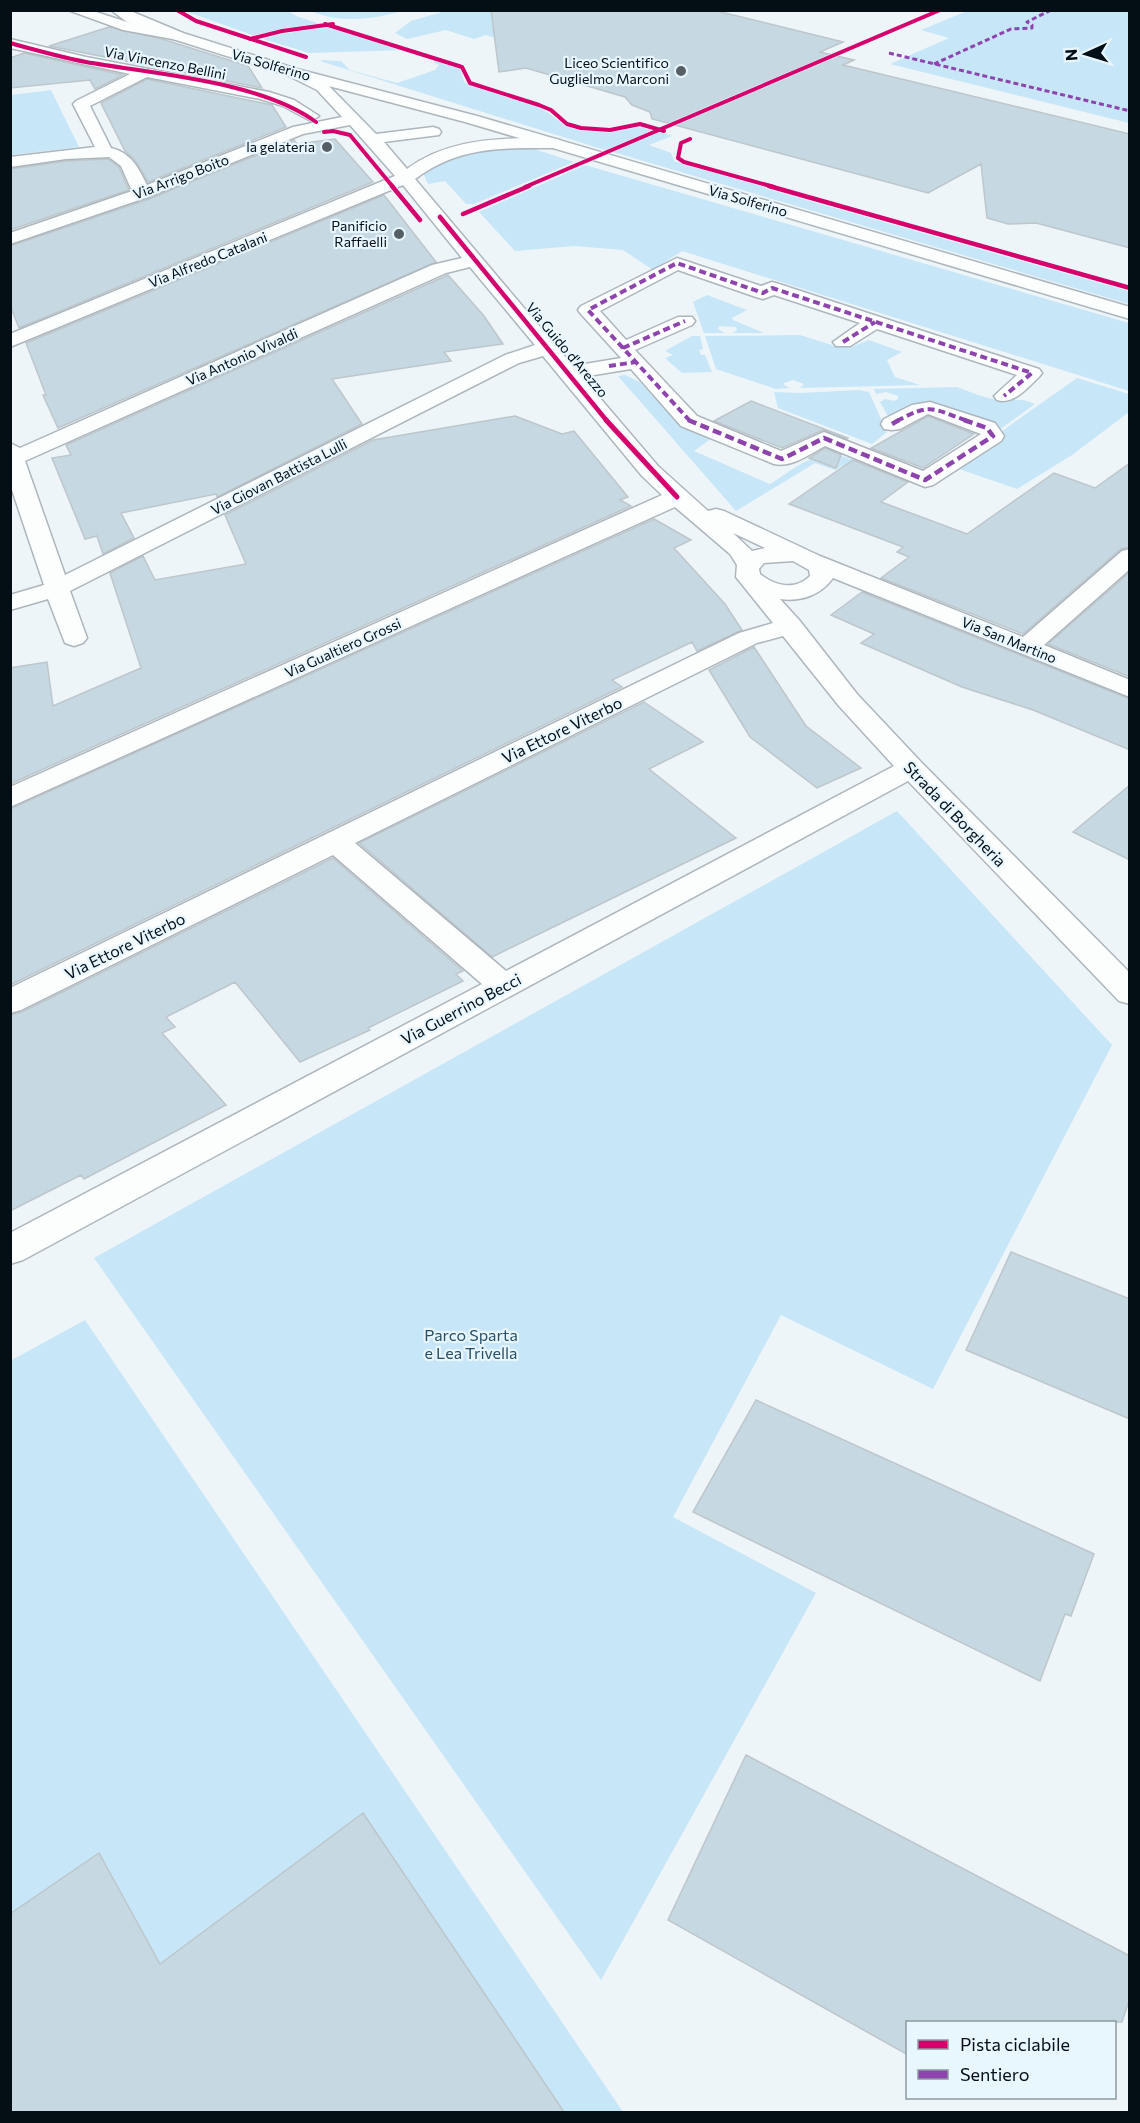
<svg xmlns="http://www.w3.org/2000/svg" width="1140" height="2123" font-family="Commissioner,sans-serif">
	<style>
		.green { fill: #c7e6f7 }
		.building { fill: #c6d8e2; stroke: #bdc6cb; stroke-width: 1.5 }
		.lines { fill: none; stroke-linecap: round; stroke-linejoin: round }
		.minor-casing { stroke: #adb6bc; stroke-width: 3 }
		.major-casing { stroke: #adb6bc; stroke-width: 3 }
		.minor { fill: #fcfefe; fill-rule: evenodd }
		.major { fill: #fcfefe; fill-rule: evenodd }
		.quiet-far2 { stroke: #8e44ad; stroke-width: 3; stroke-dasharray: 5 3; stroke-linecap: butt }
		.quiet-far1 { stroke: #8e44ad; stroke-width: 4; stroke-dasharray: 7 4; stroke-linecap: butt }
		.quiet { stroke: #8e44ad; stroke-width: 4.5; stroke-dasharray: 9 4.5; stroke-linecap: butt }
		.cycleway-far2-casing { stroke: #e8f6fe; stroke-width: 5 }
		.cycleway-far1-casing { stroke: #e8f6fe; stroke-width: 7 }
		.cycleway-casing { stroke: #e8f6fe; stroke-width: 8 }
		.cycleway-far2 { stroke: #d6006c; stroke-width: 4 }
		.cycleway-far1 { stroke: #d6006c; stroke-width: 4.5 }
		.cycleway { stroke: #d6006c; stroke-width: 5 }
		.poi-dot { fill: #565f65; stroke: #e8f6fe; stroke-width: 2 }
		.labels { text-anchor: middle; stroke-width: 4.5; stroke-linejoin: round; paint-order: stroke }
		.far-street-label { font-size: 14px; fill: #040e15; stroke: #e8f6fe }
		.far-poi-label { font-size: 14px; fill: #040e15; stroke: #e8f6fe; text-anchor: end }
		.street-label { font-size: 16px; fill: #040e15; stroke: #e8f6fe }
		.park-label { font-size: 16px; fill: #265066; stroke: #e8f6fe }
	</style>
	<rect width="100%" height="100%" fill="#edf5f9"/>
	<path class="green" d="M 449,10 L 491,11 L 544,53 L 486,35 L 474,39 L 446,30 L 407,39 L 395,33 L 411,21 Z
		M 185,11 L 288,11 L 296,16 L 320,24 L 255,36 Z
		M 311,11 L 311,10 L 401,11 C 374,20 337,23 311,11 Z
		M 967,11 L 1129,11 L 1129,123 L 890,64 L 949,38 L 921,30 Z
		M 327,26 L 405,50 L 309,53 L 260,38 Z
		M 322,60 L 341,61 L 350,70 L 397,83 L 435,70 L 439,65 L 433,62 L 438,60 L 460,68 L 464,82 L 472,86 L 538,106 L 562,123 L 574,128 L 606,132 L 641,126 L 654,131 L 608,151 L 320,61 Z
		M 51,90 L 79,147 L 11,155 L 11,95 Z
		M 659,132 L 672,136 L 649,145 L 671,153 L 674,161 L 1129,291 L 1129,304 L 613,152 Z
		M 531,148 L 574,162 L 474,204 L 466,204 L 445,181 L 428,184 L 423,173 L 460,149 Z
		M 585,165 L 1129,323 L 1129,391 L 682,251 L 653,270 L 623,250 L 574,246 L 515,251 L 479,212 Z
		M 707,295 L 747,310 L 732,318 L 733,320 L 764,333 L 733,333 L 737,330 L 736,327 L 719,326 L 718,329 L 725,333 L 704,333 L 693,302 Z
		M 800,335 L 835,346 L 851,347 L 869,340 L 902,352 L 887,360 L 895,377 L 920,385 L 800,388 L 804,384 L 793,380 L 784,383 L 784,385 L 790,388 L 776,389 L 716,369 L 705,336 Z
		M 692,336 L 700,336 L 703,349 L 699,350 L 701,355 L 705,355 L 712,372 L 682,373 L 665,358 L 673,355 L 665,351 Z
		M 625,375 L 640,382 L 677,422 L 712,438 L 694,451 L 770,484 C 799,466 818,445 854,460 L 835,470 L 815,463 L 736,511 L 618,376 Z
		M 1077,378 L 1129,394 L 1129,412 L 1072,455 L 1017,489 L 959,469 L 1000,440 L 1002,431 Z
		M 957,387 C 970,392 984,398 998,400 C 1016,402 1016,396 1035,404 L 999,430 L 943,408 L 890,420 L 880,402 L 885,399 L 894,401 L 898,399 L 898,396 L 886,392 L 876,394 L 874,389 Z
		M 859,390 L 869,392 L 887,432 L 872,444 L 778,408 L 774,392 L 800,393 Z
		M 897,811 L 1112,1045 L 933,1389 L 781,1315 L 673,1517 L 816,1593 L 601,1980 L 94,1258 Z
		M 85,1320 L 623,2112 L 11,2112 L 10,1361 Z"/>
	<path class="building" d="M 491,10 L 713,10 L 843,42 L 820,52 L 854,60 L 843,65 L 1130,134 L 1130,248 L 1036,223 L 1008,224 L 987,218 L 981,164 L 928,193 L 652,119 L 650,112 L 632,105 L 625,97 L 526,68 L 499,72 Z
		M 109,27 L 162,39 L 248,66 L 262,88 L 49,46 Z
		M 24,53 L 123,75 L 95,89 L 90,80 L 10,88 L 10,58 Z
		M 147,79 L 272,105 L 286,127 L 148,182 L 135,160 L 125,151 L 101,103 Z
		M 335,139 L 373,182 L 19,328 L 10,305 L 10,246 L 149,199 L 294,140 L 297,144 Z
		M 108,159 L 119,167 L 129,190 L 10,230 L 10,169 L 66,161 Z
		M 384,195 L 436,262 L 58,428 L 43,395 L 46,395 L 26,343 Z
		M 448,275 L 484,316 L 503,344 L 444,352 L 451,361 L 332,379 L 362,424 L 217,497 L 216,494 L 121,513 L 134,538 L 103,554 L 97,536 L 85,539 L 52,458 L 71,455 L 66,445 Z
		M 751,401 L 848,438 L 847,439 L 823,430 L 782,448 L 714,421 Z
		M 515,416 L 562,434 L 574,431 L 628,497 L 620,500 L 631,506 L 10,784 L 10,668 L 47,662 L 53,706 L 141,668 L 110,573 L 143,556 L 155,580 L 246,564 L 225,515 L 373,440 Z
		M 928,416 L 974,434 L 923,468 L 871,448 Z
		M 825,448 L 841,455 L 836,468 L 809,458 Z
		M 853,460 L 908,482 L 881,502 L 967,534 L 1054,473 L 1095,488 L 1130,463 L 1130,547 L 1121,549 L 1023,634 L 881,578 L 909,557 L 897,552 L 903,547 L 789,504 Z
		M 654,519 L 691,540 L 674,548 L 725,604 L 742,630 L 697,651 L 692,642 L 612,680 L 622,687 L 10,985 L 10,809 Z
		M 1130,572 L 1130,677 L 1048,644 Z
		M 862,592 L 1130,699 L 1130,750 L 1033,710 L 962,687 L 861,643 L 874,634 L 831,615 Z
		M 754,647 L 806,726 L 861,768 L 817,788 L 750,737 L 709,670 Z
		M 644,702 L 703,742 L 649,769 L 736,838 L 492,957 L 359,843 Z
		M 1130,785 L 1130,860 L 1073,832 Z
		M 333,858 L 463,971 L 456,974 L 463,981 L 368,1028 L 370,1030 L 300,1062 L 235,982 L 166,1017 L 175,1027 L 162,1033 L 226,1105 L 84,1179 L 81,1175 L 10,1211 L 10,1015 L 22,1012 Z
		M 1011,1252 L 1130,1299 L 1130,1419 L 966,1350 Z
		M 756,1400 L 1094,1554 L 1071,1616 L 1065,1614 L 1040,1681 L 693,1512 Z
		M 746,1755 L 1130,1956 L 1130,1998 L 1122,2022 L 908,2022 L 908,2055 L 668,1920 Z
		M 363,1813 L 564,2112 L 10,2112 L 10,1914 L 99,1853 L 160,1964 Z"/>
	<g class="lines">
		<defs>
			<path id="minor" d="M 68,10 L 90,10 L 130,23 L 183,33 L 185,36 L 178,40 L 123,30 Z
				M 10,39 L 86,57 L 269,92 L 294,100 L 319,116 L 311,121 L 283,106 L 260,99 L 147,77 L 90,106 L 111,148 C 131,153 138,167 147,185 L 293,127 L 342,117 L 317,90 L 287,75 L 285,72 L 292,68 L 327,84 L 376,134 L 433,127 L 439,129 L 441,132 L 439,135 L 384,142 L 407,169 C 442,143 484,139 527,138 C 538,138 549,137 560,140 L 562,143 L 560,146 L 554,148 C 502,148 459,146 415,179 L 573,366 L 621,358 L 581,314 L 578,310 L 581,306 L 677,258 L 761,286 L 772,282 L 779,284 L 1039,369 L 1042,373 L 1039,377 C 1027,388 1014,405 997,400 L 994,396 L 1017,375 L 877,329 L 850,346 L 836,346 L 833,342 L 860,323 L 774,295 L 763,299 L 756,297 L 678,270 L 600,311 L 626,340 L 678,317 L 692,317 L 695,321 L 692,325 L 635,350 L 697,416 L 781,451 L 824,432 L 923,471 L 981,434 L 928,414 L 900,429 L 892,430 L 884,429 L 881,424 L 884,419 L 912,405 L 930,402 L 995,423 L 1004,436 L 1001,441 L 933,485 L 925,487 L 825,446 C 810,454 791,468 774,464 L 681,426 L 631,369 L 582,377 L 658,466 L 708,511 L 716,509 L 724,511 L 820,556 L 1023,637 L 1122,551 L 1130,549 L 1130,569 L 1044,645 L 1130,680 L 1130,697 L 833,578 C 821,595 801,602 780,599 L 800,621 L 857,694 L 921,762 L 1130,973 L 1130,1004 L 1119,1001 L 908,781 L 23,1260 L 10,1264 L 10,1233 L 482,984 L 333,855 L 21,1010 L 10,1013 L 10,988 L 739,633 L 773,623 L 736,577 L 737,565 L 730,554 L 675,507 L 10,807 L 10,787 L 662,495 L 642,476 L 543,356 L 519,363 L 70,591 L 87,638 L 83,643 L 74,646 L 65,643 L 48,599 L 10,610 L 10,595 L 44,585 L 10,484 L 10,443 L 20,448 L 432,265 L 462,258 L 403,185 L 10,347 L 10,334 L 395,176 L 350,125 L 303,134 L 148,197 L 10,244 L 10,233 L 132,191 L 121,166 L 109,157 L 66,159 L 10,167 L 10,157 L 95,147 L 73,104 L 76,101 L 130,74 L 10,48 ZM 470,267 L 535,345 L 505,355 L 65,575 L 25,461 L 446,273 ZM 733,533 L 765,548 L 752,551 ZM 793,561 L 809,570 L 810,576 C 795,591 775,586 760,574 L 759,569 L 764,563 ZM 783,636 L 839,706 L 894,766 L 506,971 L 355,843 L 757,643 Z"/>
			<path id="major" d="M 111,10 L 128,10 L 183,33 L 297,69 L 477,116 L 1130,307 L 1130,319 L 465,122 L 287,75 L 173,39 L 127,22 Z"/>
		</defs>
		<use href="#minor" class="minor-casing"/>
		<use href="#major" class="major-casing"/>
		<use href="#minor" class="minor"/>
		<use href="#major" class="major"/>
		<path class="quiet-far2" d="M 889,53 L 1130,111
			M 934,64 L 1011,29 L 1032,28 L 1032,25 L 1027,22 L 1051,10"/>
		<path class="quiet-far1" d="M 843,342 L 875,322
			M 623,348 L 685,321
			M 609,366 L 636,362
			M 690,421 L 588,310 L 677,263 L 763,293 L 772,288 L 1032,373 L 1004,396
			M 897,421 C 932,402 932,409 968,421"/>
		<path class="quiet" d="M 688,420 L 782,459 L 824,438 L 925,480 L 993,436 L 987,428 L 964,420
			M 892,424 L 899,420"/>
		<defs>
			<path id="cycleway-far2" d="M 177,10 L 196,21 L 306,57
				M 325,24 L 462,67 L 470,83 L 539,105 L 551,110 L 567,124 L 581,128 L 610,130 L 640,124 L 664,131
				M 250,39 L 282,31 L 333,24
				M 10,43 C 35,50 60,57 86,62 C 154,74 260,81 316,122
				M 324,132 L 333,131 L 350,135 L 393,187
				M 690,139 L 681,143 L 678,158 L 684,162 L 774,187
				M 525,187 L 940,10"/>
			<path id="cycleway-far1" d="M 392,186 L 420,220
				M 769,186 L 1130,288
				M 463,214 L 529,186
				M 440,217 L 607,421"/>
			<path id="cycleway" d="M 606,420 L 677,497"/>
		</defs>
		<use href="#cycleway-far2" class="cycleway-far2-casing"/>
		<use href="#cycleway-far1" class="cycleway-far1-casing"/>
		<use href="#cycleway" class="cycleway-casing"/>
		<use href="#cycleway-far2" class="cycleway-far2"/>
		<use href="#cycleway-far1" class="cycleway-far1"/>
		<use href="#cycleway" class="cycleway"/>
	</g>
	<g class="poi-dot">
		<circle cx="681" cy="71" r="6"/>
		<circle cx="327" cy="147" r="6"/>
		<circle cx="399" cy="234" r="6"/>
	</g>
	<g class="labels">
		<g class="far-street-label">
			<text transform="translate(165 63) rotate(11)" y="5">Via Vincenzo Bellini</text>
			<text transform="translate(271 65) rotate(16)" y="5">Via Solferino</text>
			<text transform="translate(181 177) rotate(-21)" y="5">Via Arrigo Boito</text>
			<text transform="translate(748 201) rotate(16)" y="5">Via Solferino</text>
			<text transform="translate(208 260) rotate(-22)" y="5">Via Alfredo Catalani</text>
			<text transform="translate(567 350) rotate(50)" y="5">Via Guido d'Arezzo</text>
			<text transform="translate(242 357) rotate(-24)" y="5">Via Antonio Vivaldi</text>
			<text transform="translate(279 477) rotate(-27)" y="5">Via Giovan Battista Lulli</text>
			<text transform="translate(1009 640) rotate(22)" y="5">Via San Martino</text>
			<text transform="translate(343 648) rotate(-24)" y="5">Via Gualtiero Grossi</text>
		</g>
		<g class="far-poi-label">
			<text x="669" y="68">Liceo Scientifico<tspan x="669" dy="16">Guglielmo Marconi</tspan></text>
			<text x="315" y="152">la gelateria</text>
			<text x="387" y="231">Panificio<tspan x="387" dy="16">Raffaelli</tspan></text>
		</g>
		<g class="street-label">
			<text transform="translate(562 730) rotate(-26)" y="6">Via Ettore Viterbo</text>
			<text transform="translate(955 814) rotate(46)" y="6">Strada di Borgheria</text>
			<text transform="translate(125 946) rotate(-26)" y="6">Via Ettore Viterbo</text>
			<text transform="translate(461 1009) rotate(-28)" y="6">Via Guerrino Becci</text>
		</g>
		<g class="park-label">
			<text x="471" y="1341">Parco Sparta<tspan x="471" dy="18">e Lea Trivella</tspan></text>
		</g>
	</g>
	<rect width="1140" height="2123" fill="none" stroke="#040e15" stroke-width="24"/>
	<rect x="906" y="2021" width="210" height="78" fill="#e8f6fe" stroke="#8d99a1" stroke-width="1.5"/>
	<rect x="918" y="2040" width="30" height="9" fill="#d6006c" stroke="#8d99a1" stroke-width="1.5"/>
	<text x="960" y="2051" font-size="18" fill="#040e15">Pista ciclabile</text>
	<rect x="918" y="2070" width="30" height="9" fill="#8e44ad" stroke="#8d99a1" stroke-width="1.5"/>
	<text x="960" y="2081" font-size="18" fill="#040e15">Sentiero</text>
	<g transform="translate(1086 54) rotate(266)" stroke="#e8f6fe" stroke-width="4.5" paint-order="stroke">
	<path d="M0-4.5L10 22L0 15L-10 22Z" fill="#040e15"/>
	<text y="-9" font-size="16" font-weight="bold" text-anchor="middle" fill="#040e15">N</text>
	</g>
</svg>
